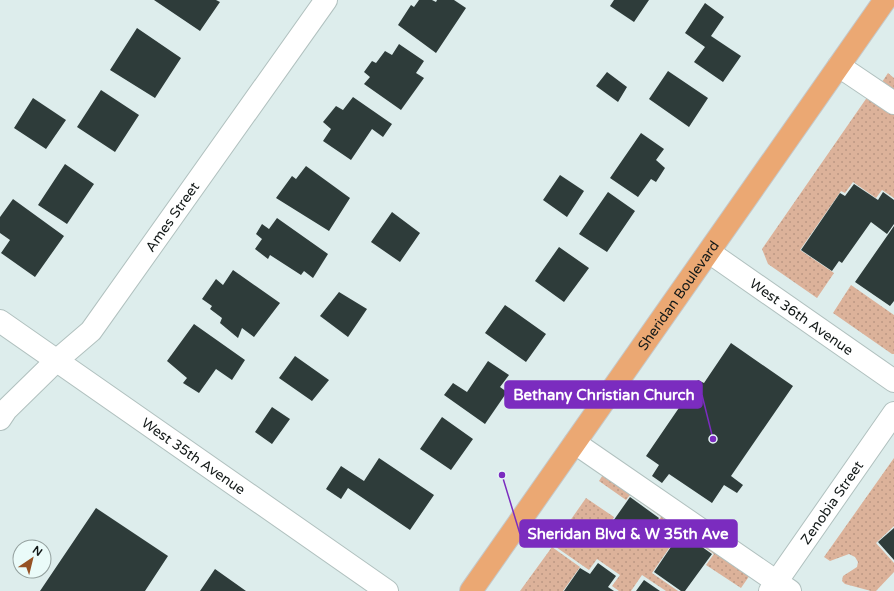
<svg xmlns="http://www.w3.org/2000/svg" width="894" height="591" font-family="'Varela Round',sans-serif">
	<style>
		.grass { fill: url(#grass-dots) }
		.building { fill: #2e3c3a }
		.lines { fill: none; stroke-linecap: round; stroke-linejoin: round }
		.minor-casing { stroke: #b1c1bf; stroke-width: 24 }
		.major-casing { stroke: #c6c8c8; stroke-width: 24 }
		.minor { stroke: #fff; stroke-width: 22 }
		.major { stroke: #eba873; stroke-width: 22 }
		.labels { text-anchor: middle; stroke-width: 4; stroke-linejoin: round; paint-order: stroke }
		.street-label { font-size: 14px; fill: #131918; stroke: #eafbf9 }
		.leader { fill: none; stroke: #7b2cbf; stroke-width: 1.5 }
		.callout-dot { fill: #7b2cbf; stroke: #eafbf9; stroke-width: 1.5 }
		.callout { fill: #7b2cbf; stroke: #7b2cbf; stroke-width: 1.5 }
		.callout-label { font-size: 15px; text-anchor: middle; font-weight: bold; fill: #fff }
	</style>
	<defs>
		<pattern id="grass-dots" width="8" height="8" patternUnits="userSpaceOnUse"><rect width="8" height="8" fill="#dcb29a"/><path d="M2 2h.1M6 6h.1" fill="none" stroke="#bc9884" stroke-width="1.8" stroke-linecap="round"/></pattern>
	</defs>
	<rect width="100%" height="100%" fill="#ddedec"/>
	<path class="grass" d="M 888,73 L 894,78 L 894,91 L 882,82 Z
		M 868,96 L 894,114 L 894,198 L 882,190 L 876,198 L 853,182 L 845,193 L 841,191 L 800,250 L 834,273 L 817,298 L 768,264 L 762,249 Z
		M 851,285 L 894,315 L 894,354 L 892,354 L 833,313 Z
		M 894,458 L 894,526 L 876,543 L 894,563 L 894,572 L 876,591 L 871,591 L 845,584 L 842,581 L 843,576 L 857,567 L 858,562 L 855,557 L 849,554 L 830,561 L 824,557 Z
		M 606,470 L 752,572 L 741,588 L 706,565 L 714,554 L 681,531 L 652,573 L 678,591 L 666,591 L 642,575 L 631,591 L 619,591 L 612,586 L 620,575 L 597,559 L 589,570 L 553,545 L 586,498 L 614,517 L 610,524 L 641,545 L 661,517 L 630,495 L 626,500 L 599,481 Z
		M 552,547 L 580,567 L 563,591 L 520,591 Z"/>
	<path class="building" d="M 154,0 L 216,0 L 220,2 L 200,31 Z
		M 419,0 L 432,0 L 436,2 L 437,0 L 454,0 L 466,8 L 436,53 L 398,25 L 411,5 L 414,7 Z
		M 614,0 L 649,0 L 634,22 L 610,6 Z
		M 705,3 L 724,17 L 711,36 L 741,56 L 723,82 L 694,62 L 705,47 L 685,33 Z
		M 137,28 L 181,58 L 155,98 L 110,70 Z
		M 399,44 L 424,61 L 416,73 L 424,78 L 401,110 L 364,84 L 370,77 L 364,72 L 372,61 L 376,63 L 385,51 L 392,55 Z
		M 668,71 L 708,98 L 689,127 L 649,99 Z
		M 607,72 L 627,87 L 618,102 L 596,86 Z
		M 101,90 L 139,115 L 115,152 L 77,127 Z
		M 353,97 L 392,124 L 383,137 L 372,129 L 351,160 L 323,141 L 331,129 L 323,122 L 336,106 L 343,110 Z
		M 33,98 L 66,120 L 46,149 L 14,128 Z
		M 641,133 L 664,149 L 656,160 L 665,168 L 656,182 L 651,179 L 638,197 L 610,178 Z
		M 65,164 L 94,184 L 67,224 L 38,205 Z
		M 306,166 L 350,198 L 329,231 L 276,198 L 292,176 L 296,179 Z
		M 560,175 L 584,191 L 567,217 L 543,200 Z
		M 854,184 L 878,200 L 883,192 L 894,200 L 894,224 L 887,234 L 871,222 L 842,263 L 839,261 L 832,271 L 801,250 L 840,193 L 845,196 Z
		M 608,192 L 635,211 L 607,252 L 579,234 Z
		M 13,199 L 64,236 L 35,277 L 1,253 L 10,240 L 0,233 L 0,217 Z
		M 392,212 L 420,233 L 400,262 L 371,242 Z
		M 277,218 L 328,254 L 313,278 L 304,271 L 301,275 L 270,255 L 268,259 L 255,249 L 262,239 L 256,234 L 262,224 L 269,229 Z
		M 894,226 L 894,301 L 890,306 L 855,282 Z
		M 559,247 L 589,268 L 564,302 L 535,281 Z
		M 233,270 L 280,303 L 254,337 L 242,328 L 238,338 L 220,323 L 222,318 L 210,309 L 212,306 L 202,299 L 216,279 L 223,285 Z
		M 339,292 L 367,309 L 348,337 L 320,316 Z
		M 505,305 L 546,334 L 526,362 L 485,333 Z
		M 194,324 L 245,360 L 232,380 L 216,369 L 199,393 L 183,383 L 187,378 L 167,361 Z
		M 731,343 L 793,386 L 731,476 L 743,485 L 737,493 L 724,485 L 712,503 L 669,474 L 662,483 L 652,476 L 659,465 L 646,456 L 698,380 L 704,383 Z
		M 295,356 L 329,380 L 312,401 L 279,378 Z
		M 488,361 L 509,375 L 500,387 L 507,392 L 485,424 L 444,395 L 453,383 L 467,392 Z
		M 272,407 L 290,419 L 272,444 L 255,432 Z
		M 442,417 L 473,439 L 451,470 L 420,449 Z
		M 379,458 L 434,495 L 410,530 L 348,488 L 341,499 L 326,489 L 341,466 L 364,481 Z
		M 630,497 L 659,518 L 641,544 L 611,524 Z
		M 96,508 L 168,556 L 145,591 L 40,591 Z
		M 894,528 L 894,560 L 878,542 Z
		M 681,532 L 712,554 L 685,591 L 681,591 L 654,572 Z
		M 598,563 L 616,576 L 608,587 L 614,591 L 564,591 L 580,568 L 590,574 Z
		M 215,569 L 246,591 L 200,591 Z
		M 644,580 L 660,591 L 636,591 Z"/>
	<g class="lines">
		<defs>
			<g id="minor">
				<path d="M 839,66 L 894,103"/>
				<path id="s1" d="M 709,252 L 894,381"/>
				<path id="s2" d="M 0,321 L 387,591"/>
				<path id="s3" d="M 0,419 L 6,410 L 56,361 L 91,331 L 326,0"/>
				<path d="M 575,443 L 790,591"/>
				<path id="s4" d="M 770,591 L 894,413"/>
			</g>
			<g id="major">
				<path id="s5" d="M 471,591 L 885,0"/>
			</g>
		</defs>
		<use href="#minor" class="minor-casing"/>
		<use href="#major" class="major-casing"/>
		<use href="#minor" class="minor"/>
		<use href="#major" class="major"/>
	</g>
	<g class="labels">
		<g class="street-label">
			<text dy="5" stroke="none"><textPath href="#s3" startOffset="267">Ames Street</textPath></text>
			<text dy="5" stroke="none"><textPath href="#s5" startOffset="361">Sheridan Boulevard</textPath></text>
			<text dy="5" stroke="none"><textPath href="#s1" startOffset="113">West 36th Avenue</textPath></text>
			<text dy="5" stroke="none"><textPath href="#s2" startOffset="236">West 35th Avenue</textPath></text>
			<text dy="5" stroke="none"><textPath href="#s4" startOffset="108">Zenobia Street</textPath></text>
		</g>
	</g>
	<path class="leader" d="M713 439L702 395M502 475L520 534"/>
	<g class="callout-dot">
		<circle cx="713" cy="439" r="4"/>
		<circle cx="502" cy="475" r="4"/>
	</g>
	<g class="callout">
		<rect x="505" y="381" width="197" height="27" rx="4"/>
		<rect x="520" y="520" width="217" height="27" rx="4"/>
	</g>
	<g class="callout-label">
		<text x="604" y="400">Bethany Christian Church</text>
		<text x="628" y="539">Sheridan Blvd &amp; W 35th Ave</text>
	</g>
	<g transform="translate(32 559) rotate(35)"><circle r="19" fill="#eafbf9" stroke="#94a19f"/>
	<path d="M0-3L7 15L0 10L-7 15Z" fill="#965225"/>
	<text y="-6" font-size="11" font-weight="bold" text-anchor="middle" fill="#131918">N</text>
	</g>
</svg>
